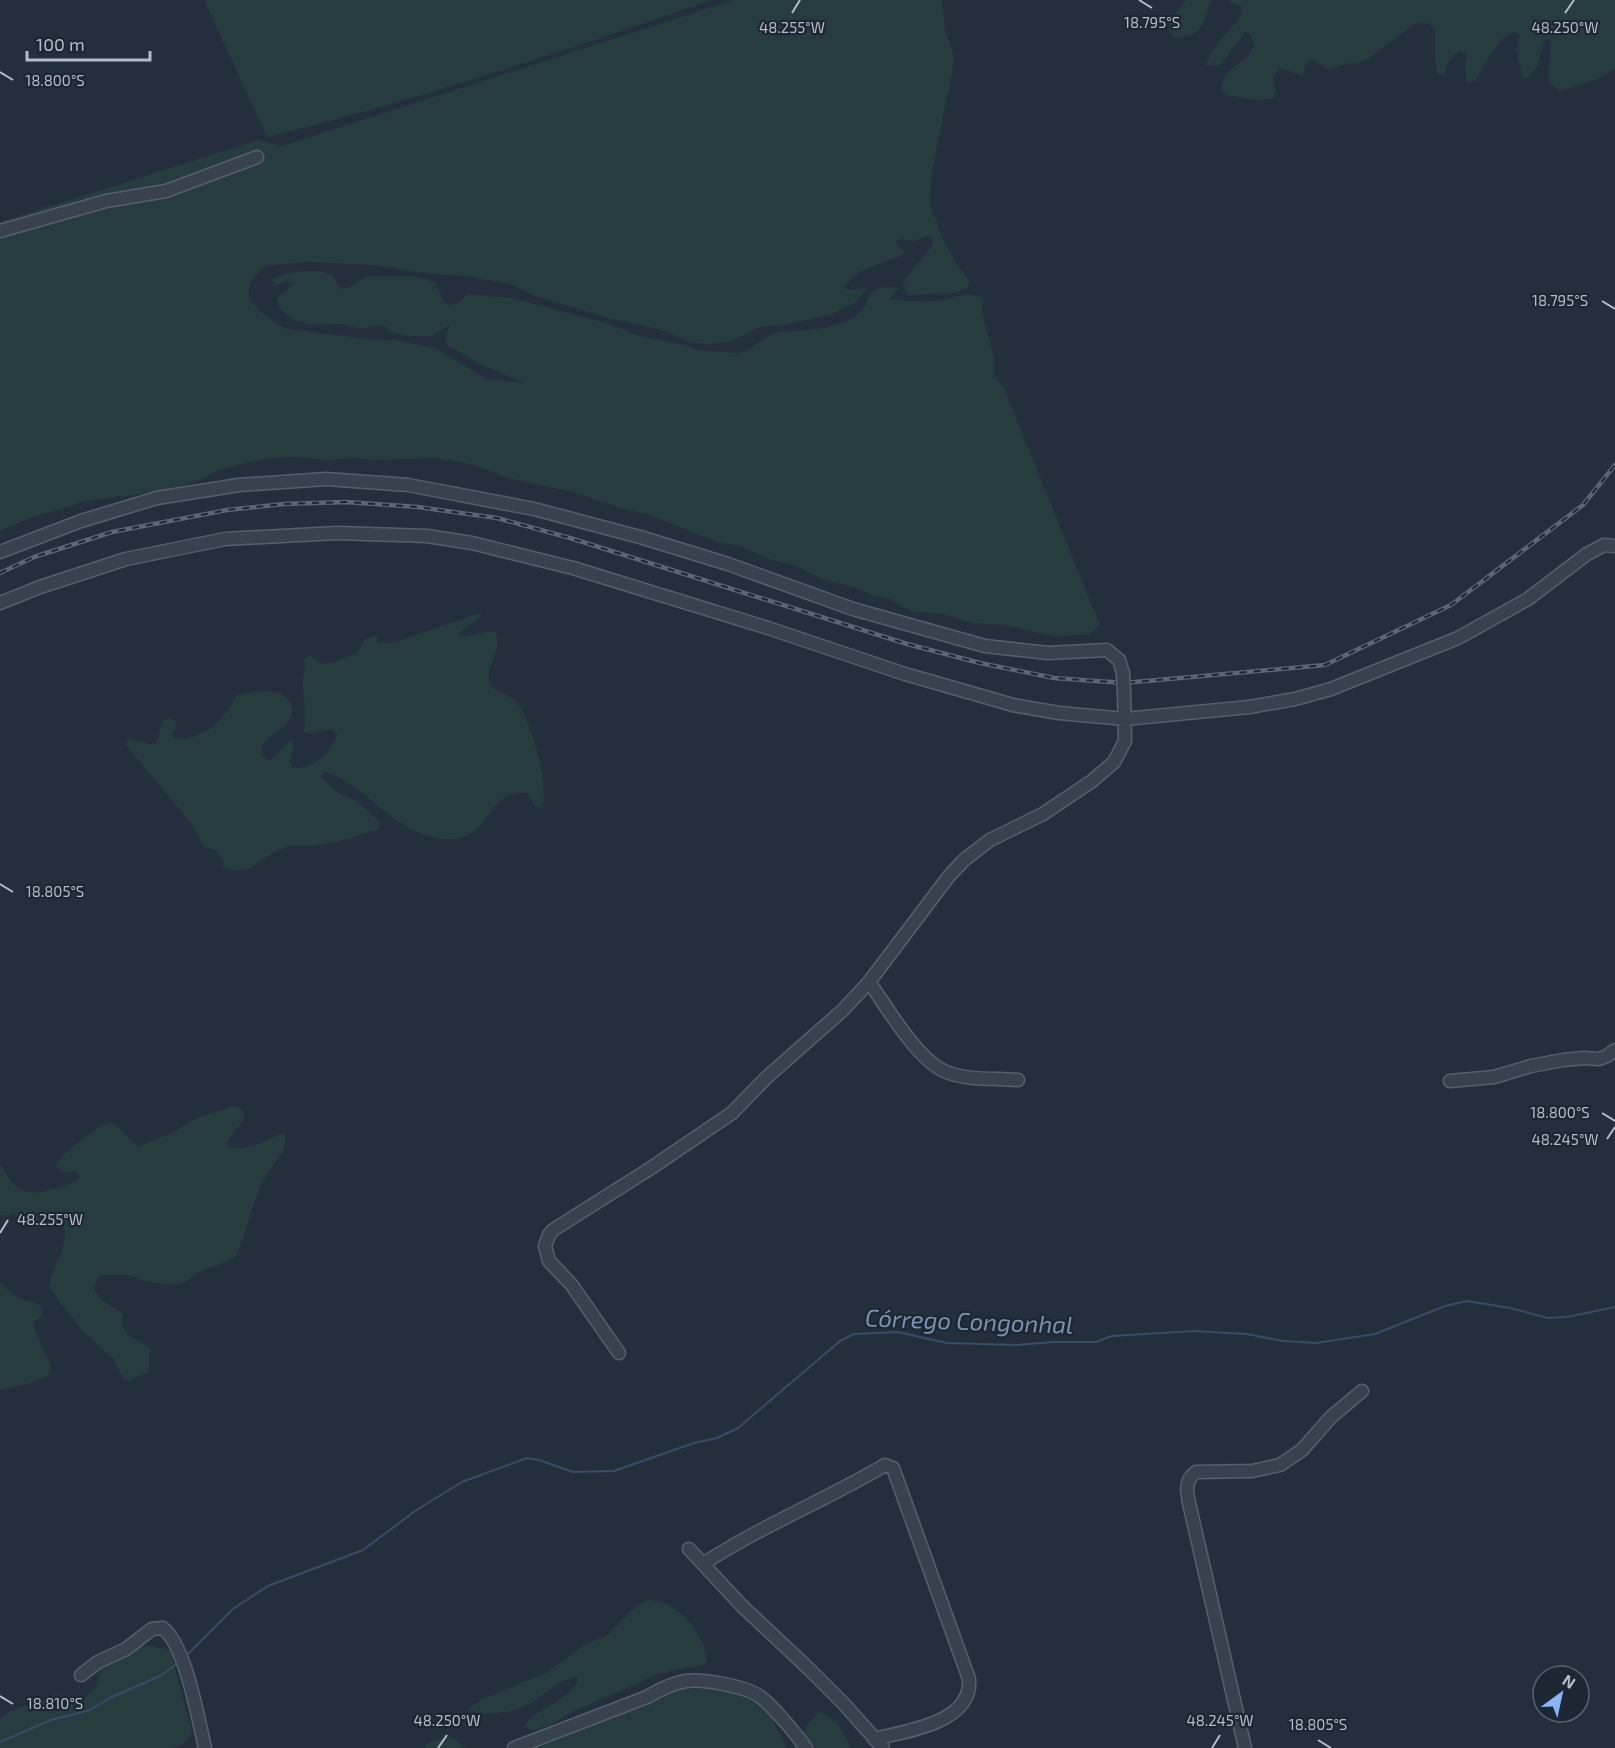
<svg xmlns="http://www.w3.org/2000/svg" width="1615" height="1748" font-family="'Exo 2',sans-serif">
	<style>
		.green { fill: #263c3f }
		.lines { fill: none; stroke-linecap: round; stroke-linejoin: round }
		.stream { stroke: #394c67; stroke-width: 2 }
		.minor-casing { stroke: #565f6c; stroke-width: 15 }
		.minor { stroke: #38414e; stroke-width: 12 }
		.rail-casing { stroke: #5a6575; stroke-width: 4.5 }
		.rail { stroke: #1d2633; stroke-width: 2; stroke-dasharray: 7; stroke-linecap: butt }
		.minor-bridge-casing { stroke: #565f6c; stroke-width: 15; stroke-linecap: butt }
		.minor-bridge { stroke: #38414e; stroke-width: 12 }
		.ticks { fill: none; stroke: #b4bcc9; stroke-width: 2 }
		.labels { text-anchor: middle; stroke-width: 4.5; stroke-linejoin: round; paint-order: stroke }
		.water-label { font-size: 24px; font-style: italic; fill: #7c92b1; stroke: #1d2633 }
		.ticks-label { font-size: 15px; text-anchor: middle; fill: #b4bcc9; stroke: #1d2633; stroke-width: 4.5; stroke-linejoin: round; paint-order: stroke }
	</style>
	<rect width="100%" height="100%" fill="#242f3e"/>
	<path class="green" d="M 204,0 L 712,0 C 565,51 417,100 267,137 Z
		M 734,0 L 942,0 L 945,30 L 954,55 L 953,69 L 932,172 L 930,199 L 932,213 L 936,219 L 942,238 L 958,266 L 970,282 L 968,288 L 955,293 L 907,295 L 903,282 L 932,246 L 933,239 L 927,236 L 915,241 L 901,239 L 896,241 L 898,247 L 905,251 L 901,257 C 893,257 889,261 882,263 C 866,269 853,274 843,288 L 849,290 L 868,288 L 855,303 L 830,315 L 782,325 L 760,327 L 730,342 L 708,344 L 693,343 L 658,329 L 616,320 L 558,303 L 537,297 L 513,285 L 470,277 L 425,273 L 373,265 L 307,262 L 265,266 C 256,272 245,288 250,299 C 254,308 278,326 288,329 L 366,339 L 394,340 L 434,348 L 487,379 L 524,383 L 477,363 L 446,344 L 445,337 L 450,325 L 431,336 L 409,336 L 390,332 C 380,319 373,329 360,328 C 352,327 345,324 337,324 C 311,325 297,327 278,306 L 277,298 L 294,284 L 287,281 L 274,286 L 272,279 C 285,272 317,267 330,274 C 336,278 338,285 343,289 C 354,287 359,279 369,276 L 414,276 L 435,282 L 444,302 L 450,305 L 457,303 L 468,294 L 512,298 L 606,323 L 643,337 L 685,345 L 698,350 L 739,353 C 753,351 761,337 775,333 C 781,331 788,332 794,331 C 810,330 839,327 853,318 C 875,304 860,283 899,288 L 890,298 C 897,301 928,302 937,301 C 952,300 969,289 983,299 C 978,325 999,349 994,376 L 1004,388 L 1100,625 L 1090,634 L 1057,637 L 1004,625 L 973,623 L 941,614 L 911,611 L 887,598 L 874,596 L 856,588 L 821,579 L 796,566 L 775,561 L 739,546 L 714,541 L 650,515 L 618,507 L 576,493 L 504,477 L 486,469 L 466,463 L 434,458 L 377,460 L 355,458 L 327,460 L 294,457 L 262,459 L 221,469 L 202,479 L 170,490 L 85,501 L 62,509 L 34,516 L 0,531 L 0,222 L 258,140 L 282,146 Z
		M 1187,0 L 1212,0 C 1203,23 1203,36 1174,38 L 1169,32 C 1169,19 1178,9 1187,0 Z
		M 1228,0 L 1615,0 L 1615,69 L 1594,80 L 1561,91 L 1548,82 L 1551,39 L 1545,40 C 1538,56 1542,64 1528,78 L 1522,78 L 1516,49 L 1520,35 L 1514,32 L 1502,40 L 1490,55 L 1476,80 L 1466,83 L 1465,67 L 1467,53 L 1458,52 L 1448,62 L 1444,76 L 1437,74 L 1435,60 L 1435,29 L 1430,24 L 1416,23 L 1372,56 L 1359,63 L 1345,64 L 1330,70 L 1311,59 L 1306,64 L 1303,76 L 1280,68 L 1273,78 L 1276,91 L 1273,98 L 1257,100 L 1225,95 L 1221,88 C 1226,62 1246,67 1254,46 L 1251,34 L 1246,31 L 1221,64 L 1215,66 L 1206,65 C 1212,44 1232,31 1242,13 L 1241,7 Z
		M 483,612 C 477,624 464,625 458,636 C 470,638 482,630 495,632 C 505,652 482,666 491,685 C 495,694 511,693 517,702 C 531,719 550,787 542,808 L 535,806 L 527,793 C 490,788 490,837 453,839 C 399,842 371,786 325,772 L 320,777 L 339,793 L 358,802 L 381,823 L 378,829 L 342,841 L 312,846 L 289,846 L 274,852 L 249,869 L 236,871 L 222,867 L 224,861 L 215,850 L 208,848 L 202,844 L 191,823 L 126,745 L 129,738 L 149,744 L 156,743 L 163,721 L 169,718 L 176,721 L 175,729 L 171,734 L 175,739 C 206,739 223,721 236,696 C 253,691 277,686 289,701 C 293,706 293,713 290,719 C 284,730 269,734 263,745 C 260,750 262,754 263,758 L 270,761 L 291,740 L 294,745 L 290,760 L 292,767 C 310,771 333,752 337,735 L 332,729 L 311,734 L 304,732 L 305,709 L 302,678 L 305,672 L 304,658 L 311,656 C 321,668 330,664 343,658 C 348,656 353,656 357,653 C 364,643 364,637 377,636 L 377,643 L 392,643 Z
		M 233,1106 L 239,1107 L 244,1112 L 244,1119 L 226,1144 C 240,1156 265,1140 279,1134 L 285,1134 C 289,1151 271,1165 264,1179 C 251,1204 247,1233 235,1258 L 199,1272 L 181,1284 L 174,1285 L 148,1282 L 128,1275 L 100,1275 C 84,1298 110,1303 123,1314 C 119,1340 137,1336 151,1349 C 147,1357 152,1365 147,1373 L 135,1377 L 130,1381 L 123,1379 L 114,1360 L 79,1327 L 49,1287 C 53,1261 70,1250 63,1221 L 52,1213 C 40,1221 37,1228 21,1224 L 14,1213 L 7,1216 L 0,1215 L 0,1164 C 15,1190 23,1198 53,1189 C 62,1187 73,1184 79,1177 L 76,1171 L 62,1172 L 56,1167 C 57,1163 57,1162 60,1159 C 66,1152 101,1122 109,1123 C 120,1124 130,1141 138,1147 L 156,1139 L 171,1134 L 195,1119 Z
		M 0,1282 L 16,1297 L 40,1305 L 43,1312 L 40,1318 L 35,1321 L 34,1328 L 51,1366 L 48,1376 C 32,1384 17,1386 0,1390 Z
		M 648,1600 C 677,1599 705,1634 707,1661 L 704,1665 L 661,1673 L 570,1713 L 550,1725 L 534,1730 L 524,1727 C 536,1705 575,1701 578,1677 C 561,1678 549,1691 536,1700 C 519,1712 486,1718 467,1710 L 483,1699 L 545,1673 L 585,1645 L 606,1636 L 636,1606 Z
		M 147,1645 L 170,1650 L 172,1656 L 192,1732 C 189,1741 184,1744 175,1748 L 0,1748 L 0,1718 L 10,1711 L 55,1695 L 86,1697 L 96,1687 L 102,1667 L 139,1646 Z
		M 707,1688 L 722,1689 L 741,1696 L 745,1697 L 752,1692 L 765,1705 L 787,1748 L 521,1748 L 676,1689 Z
		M 819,1712 C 837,1717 844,1733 851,1748 L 794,1748 L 809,1723 Z
		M 448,1737 L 455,1739 L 465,1748 L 488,1748 L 424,1748 L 430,1742 Z"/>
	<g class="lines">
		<path class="stream" d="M 186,1656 L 233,1609 L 268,1586 L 363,1550 L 418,1509 L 462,1482 L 527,1458 L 539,1460 L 573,1472 L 614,1471 L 694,1443 L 717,1438 L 738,1428 L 840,1341 L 854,1334 L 898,1332 L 947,1343 L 1016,1345 L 1054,1342 L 1096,1342 L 1112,1336 L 1194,1331 L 1247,1334 L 1283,1341 L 1316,1343 L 1375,1334 L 1445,1306 L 1467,1301 L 1510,1308 L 1548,1318 L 1567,1317 L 1615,1307
			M 0,1742 L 51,1720 L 90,1710 L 110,1698 L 162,1675 L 179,1662"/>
		<defs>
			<path id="minor" d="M 0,231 L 106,201 L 166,191 L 257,157
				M 0,552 L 81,521 L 157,498 L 239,485 L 326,479 L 408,485 L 534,509 L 640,537 L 728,564 L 853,609 L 985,646 L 1048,653 L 1107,650 L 1119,660 L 1123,673
				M 0,603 L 40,587 L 126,559 L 225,539 L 337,533 L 427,536 L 472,543 L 573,568 L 768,628 L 905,674 L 1013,705 L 1059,713 L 1125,719 L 1249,707 L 1295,699 L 1331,689 L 1458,638 L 1528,599 L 1587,554 L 1604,545 L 1615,546
				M 1018,1080 C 995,1078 966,1081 944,1071 C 916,1058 887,1007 869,982 L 949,876 L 964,860 L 990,840 L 1043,814 L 1092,781 L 1114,762 L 1125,741 L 1124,693
				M 1450,1081 L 1494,1077 L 1531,1066 L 1563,1060 L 1584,1058 L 1599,1059 L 1607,1056 L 1615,1050
				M 619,1353 L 571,1284 L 549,1261 L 545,1246 L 549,1235 L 553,1230 L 651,1168 L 732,1113 L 766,1078 L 843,1010 L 869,982
				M 689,1549 L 742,1606 L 809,1669 L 844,1704 L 883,1748
				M 703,1564 C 761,1526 826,1500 885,1465 L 893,1468 L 969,1679 C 973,1723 906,1731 874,1739
				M 81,1675 L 98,1662 L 126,1649 L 152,1629 L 163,1628 C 186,1647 198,1718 205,1748
				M 514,1748 L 647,1697 C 659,1690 672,1683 686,1681 C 703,1679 745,1686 759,1696 C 771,1704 797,1735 806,1748
				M 1245,1748 L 1192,1516 C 1189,1501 1181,1482 1196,1472 L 1252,1471 L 1280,1465 L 1302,1450 L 1331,1417 L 1362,1391"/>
		</defs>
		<use href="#minor" class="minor-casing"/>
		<use href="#minor" class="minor"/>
		<defs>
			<path id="rail" d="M 0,573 L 34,557 L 112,532 L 227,510 L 284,504 L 346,502 L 418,507 L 497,518 L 570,538 L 907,644 L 980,663 L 1054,678 L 1124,683 L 1325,665 L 1451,605 L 1583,505 L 1615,465"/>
		</defs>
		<use href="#rail" class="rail-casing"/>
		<use href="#rail" class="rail"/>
		<defs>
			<path id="minor-bridge" d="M 1123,673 L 1124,693"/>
		</defs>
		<use href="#minor-bridge" class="minor-bridge-casing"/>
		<use href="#minor-bridge" class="minor-bridge"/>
	</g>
	<path class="ticks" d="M 1139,0 L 1152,8M 792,13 L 800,0M 1565,13 L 1574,0M 0,72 L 13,80M 1602,301 L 1615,309M 0,884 L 13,892M 1602,1113 L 1615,1121M 1607,1139 L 1615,1127M 0,1233 L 8,1220M 0,1696 L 13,1704M 1318,1740 L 1331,1748M 438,1748 L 447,1735M 1212,1748 L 1220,1735"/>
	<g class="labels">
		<g class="water-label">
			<text transform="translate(969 1322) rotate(2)" y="8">Córrego Congonhal</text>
		</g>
	</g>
	<g class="ticks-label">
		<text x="1152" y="28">18.795°S</text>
		<text x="792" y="33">48.255°W</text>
		<text x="1565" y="33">48.250°W</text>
		<text x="55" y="86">18.800°S</text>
		<text x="1560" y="306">18.795°S</text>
		<text x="55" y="897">18.805°S</text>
		<text x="1560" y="1118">18.800°S</text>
		<text x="1565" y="1145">48.245°W</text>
		<text x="50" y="1225">48.255°W</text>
		<text x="55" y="1709">18.810°S</text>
		<text x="447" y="1726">48.250°W</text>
		<text x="1220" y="1726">48.245°W</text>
		<text x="1318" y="1730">18.805°S</text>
	</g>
	<g transform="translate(1561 1694) rotate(33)"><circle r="28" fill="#1d2633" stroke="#59626f" stroke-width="1.5"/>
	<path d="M0-4.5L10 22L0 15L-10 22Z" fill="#8ab4f8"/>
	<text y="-9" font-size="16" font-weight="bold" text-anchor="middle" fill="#b4bcc9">N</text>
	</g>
	<path d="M27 51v9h123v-9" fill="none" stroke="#b4bcc9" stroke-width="3"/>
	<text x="36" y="51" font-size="18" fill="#b4bcc9" stroke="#1d2633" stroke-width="4.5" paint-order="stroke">100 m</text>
</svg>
